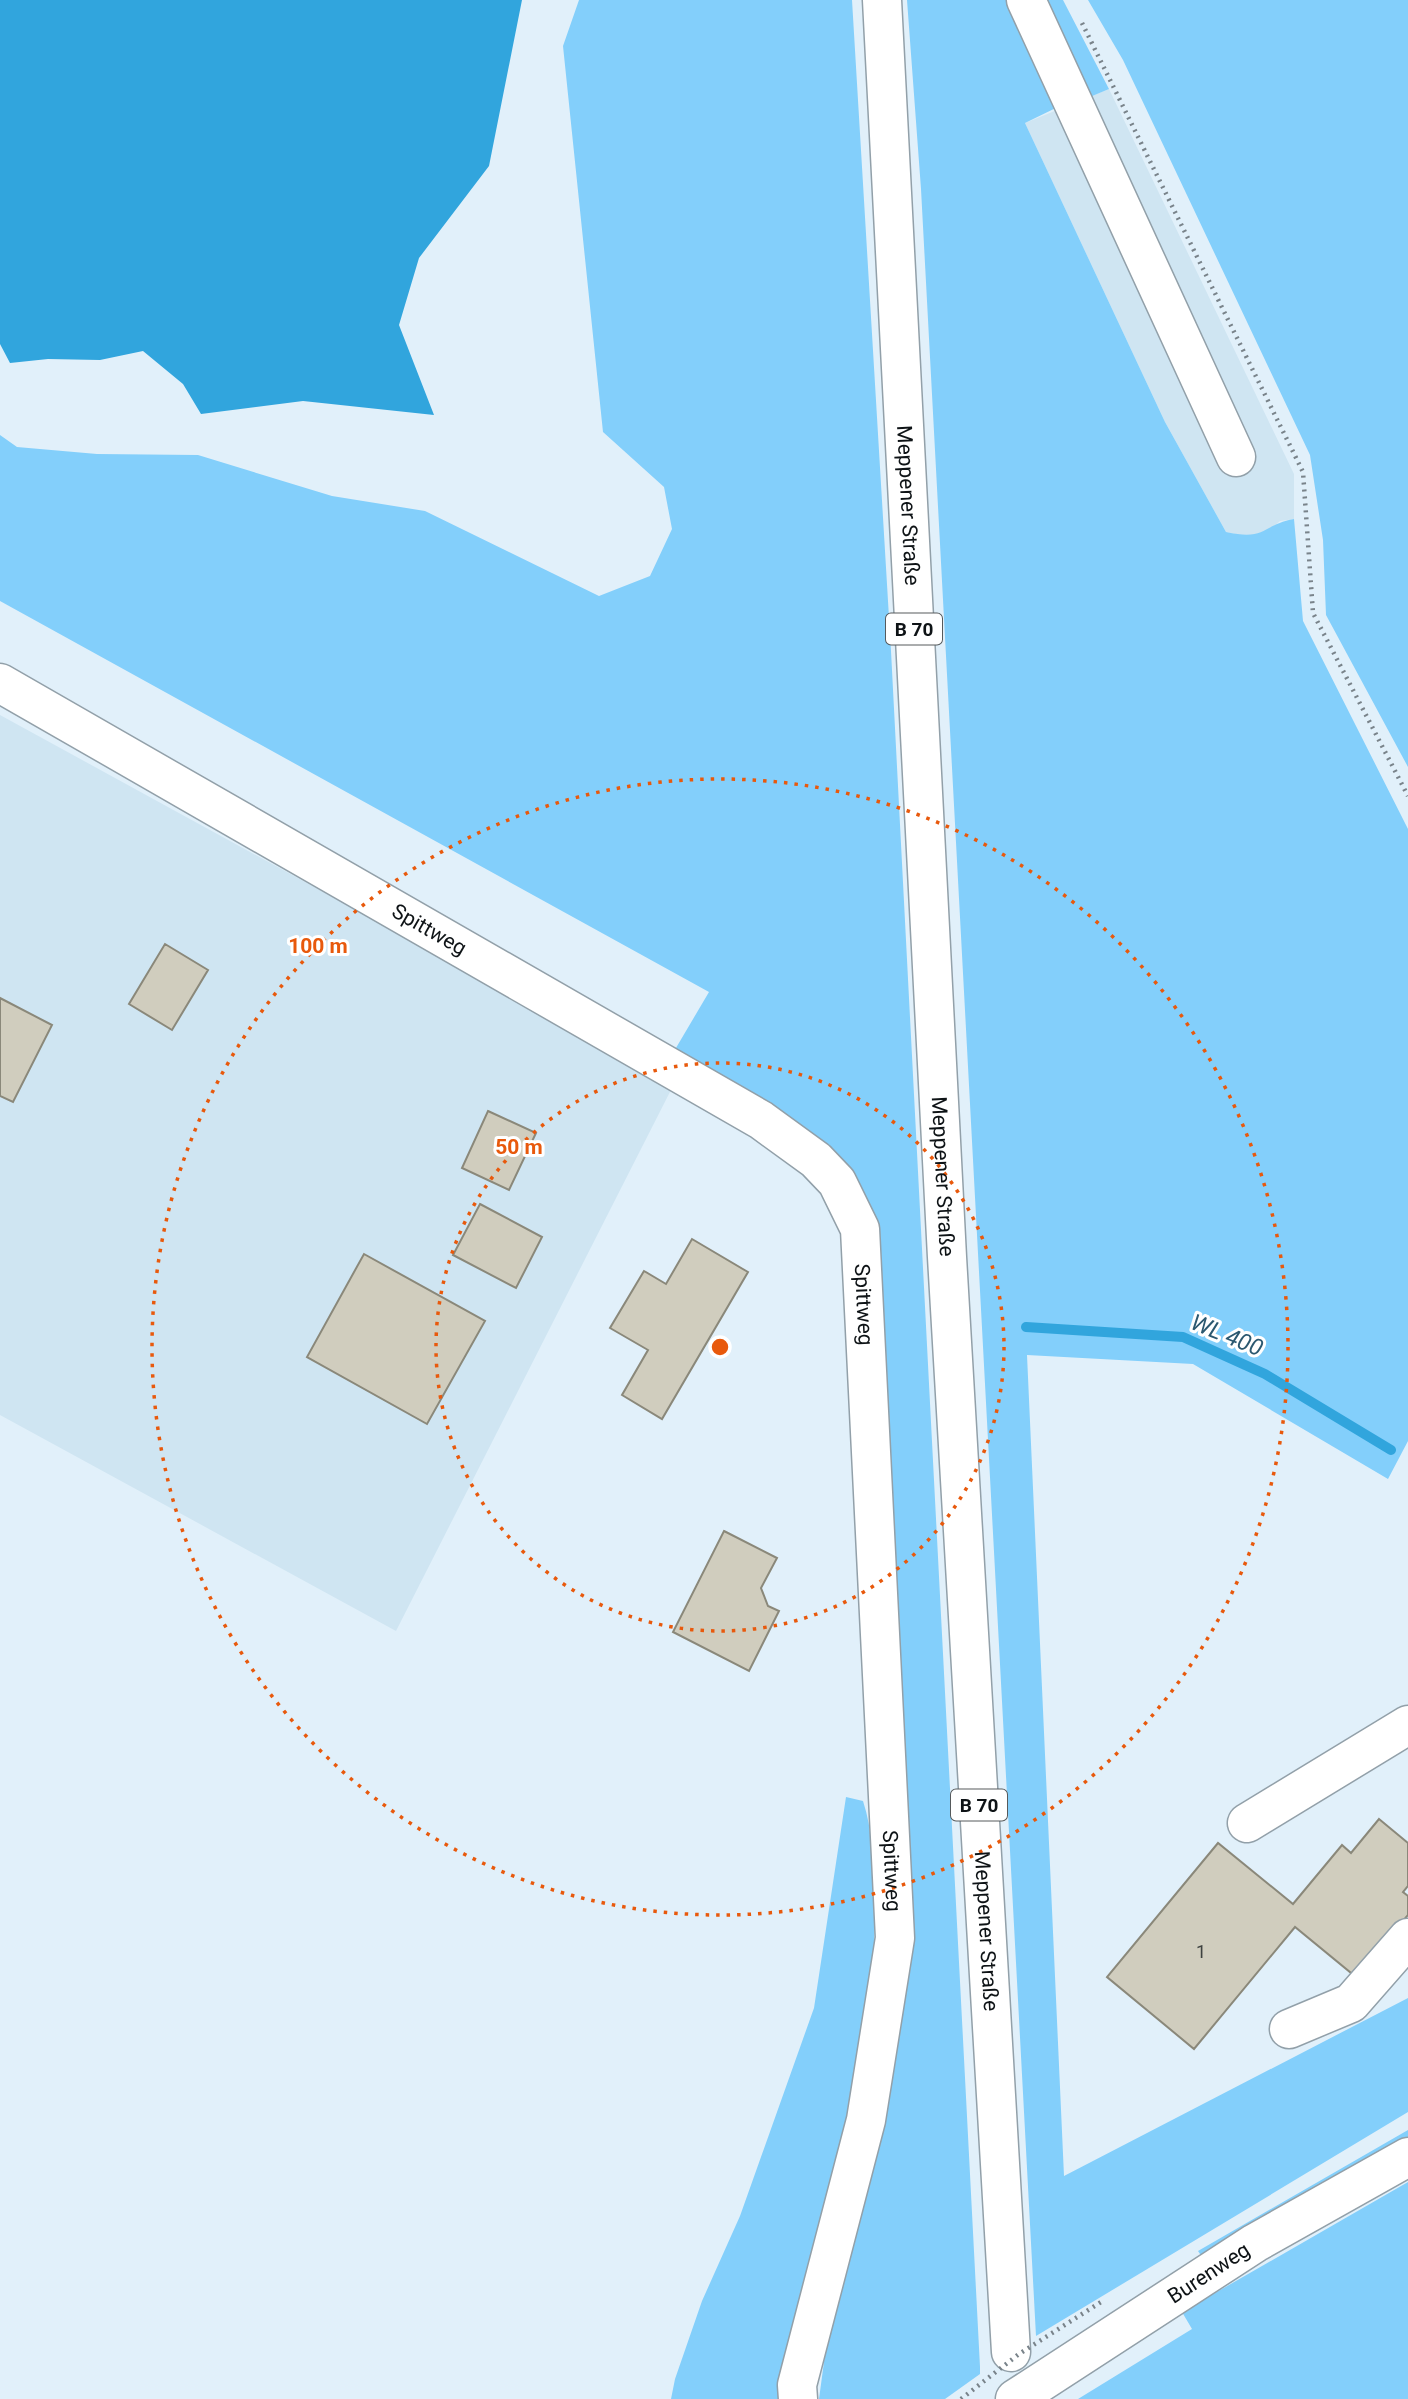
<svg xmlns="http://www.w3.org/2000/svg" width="1408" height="2399" font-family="Roboto,sans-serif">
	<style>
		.built { fill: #cfe5f2 }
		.green { fill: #83cffb }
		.water { fill: #31a5dd }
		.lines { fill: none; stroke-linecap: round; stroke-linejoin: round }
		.stream { stroke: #31a5dd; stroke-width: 10 }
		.building { fill: #d0cdbe; stroke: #8a887a; stroke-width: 2 }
		.minor-casing { stroke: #92a0a9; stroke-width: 41 }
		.major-casing { stroke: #92a0a9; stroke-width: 41 }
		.path { stroke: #79838a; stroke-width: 4.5; stroke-dasharray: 2 5; stroke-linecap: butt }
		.minor { stroke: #fff; stroke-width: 38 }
		.major { stroke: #fff; stroke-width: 38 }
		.path-bridge { stroke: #79838a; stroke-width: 4.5; stroke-dasharray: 2 5; stroke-linecap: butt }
		.ring { fill: none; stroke: #e8590c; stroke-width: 3.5; stroke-dasharray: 3.5 7 }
		.labels { text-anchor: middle; stroke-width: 6; stroke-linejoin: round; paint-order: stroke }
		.number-label { font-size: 18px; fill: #3e4240 }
		.shield { fill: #fff; stroke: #565a5c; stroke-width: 2 }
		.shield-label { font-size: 19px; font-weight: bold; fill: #0e1316 }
		.street-label { font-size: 21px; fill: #0e1316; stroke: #fff }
		.water-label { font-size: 23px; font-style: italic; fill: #2b5870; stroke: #fff }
		.centre { fill: #e8590c; stroke: #fff; stroke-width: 3.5 }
		.ring-label { font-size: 21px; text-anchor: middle; font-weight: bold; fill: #e8590c; stroke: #fff; stroke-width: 6; stroke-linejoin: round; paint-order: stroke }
	</style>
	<rect width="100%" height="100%" fill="#e1f0fa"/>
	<path class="built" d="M 1109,89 L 1294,474 L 1294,519 L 1280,521 L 1266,533 L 1245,536 L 1226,532 L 1165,422 L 1025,123 Z
		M 0,715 L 674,1084 L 396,1631 L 0,1415 Z"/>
	<path class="green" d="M 579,0 L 852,0 L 891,651 L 980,2367 L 980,2374 L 945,2399 L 819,2399 L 826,2347 L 888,2103 L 878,1228 L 673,1053 L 709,992 L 0,601 L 0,435 L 17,447 L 97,454 L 198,455 L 332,496 L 425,511 L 599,596 L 650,576 L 672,529 L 664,487 L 603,432 L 563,46 Z
		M 907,0 L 1018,0 L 1064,104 L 1025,123 L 1165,422 L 1226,532 C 1267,541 1261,525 1294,519 L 1303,621 L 1408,829 L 1408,1441 L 1388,1479 L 1193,1364 L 1027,1355 L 1064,2176 L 1408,1998 L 1408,2112 L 1036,2336 L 921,189 Z
		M 1045,0 L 1063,0 L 1109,89 L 1085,99 Z
		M 1088,0 L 1408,0 L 1408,767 L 1326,615 L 1323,540 L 1310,455 L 1123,60 Z
		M 846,1797 L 863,1801 C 873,1831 872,1859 874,1890 C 881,2061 823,2234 783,2399 L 671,2399 L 675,2379 L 702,2301 L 740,2216 L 814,2008 Z
		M 1408,2130 L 1408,2138 L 1202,2257 L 1198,2251 Z
		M 1408,2182 L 1408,2399 L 1078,2399 L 1192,2329 L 1182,2312 Z"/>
	<path class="water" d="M 0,0 L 522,0 L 489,166 L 419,258 L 399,325 L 434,415 L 303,401 L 201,414 L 183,384 L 143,351 L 100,360 L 48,359 L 10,363 L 0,344 Z"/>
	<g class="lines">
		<path class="stream" d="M 1026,1327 L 1183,1337 L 1265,1374 L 1391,1450"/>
	</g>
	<path class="building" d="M 165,944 L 208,970 L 172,1030 L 129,1004 Z
		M 0,998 L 52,1025 L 13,1102 L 0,1096 Z
		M 488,1111 L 536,1133 L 509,1190 L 462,1168 Z
		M 480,1204 L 542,1237 L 516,1288 L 453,1255 Z
		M 692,1239 L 748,1272 L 662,1419 L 622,1395 L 648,1350 L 610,1328 L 644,1271 L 666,1284 Z
		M 364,1254 L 485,1321 L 427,1424 L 307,1357 Z
		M 724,1531 L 777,1558 L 761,1588 L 768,1606 L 779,1611 L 749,1671 L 673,1632 Z
		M 1379,1819 L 1408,1843 L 1408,1886 L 1403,1892 L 1408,1896 L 1408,1915 L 1356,1977 L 1295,1927 L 1194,2049 L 1107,1977 L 1218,1843 L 1293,1904 L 1342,1845 L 1351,1853 Z"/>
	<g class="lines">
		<defs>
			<g id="minor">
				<path d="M 1026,0 L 1236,457"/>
				<path id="s1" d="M 0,683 L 761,1120 L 816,1160 L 837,1182 L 860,1229 L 895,1938 L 866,2120 L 797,2385 L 798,2399"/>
				<path d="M 1247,1823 L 1408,1725"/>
				<path d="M 1289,2029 L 1351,2003 L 1408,1938"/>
				<path id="s2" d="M 1015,2399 L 1255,2243 L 1408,2157"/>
			</g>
			<g id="major">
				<path id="s3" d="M 882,0 L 947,1257 L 1011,2352"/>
			</g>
		</defs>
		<use href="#minor" class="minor-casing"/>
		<use href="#major" class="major-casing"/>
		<path class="path" d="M 1082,23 L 1303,472 L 1313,613 L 1408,796"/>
		<use href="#minor" class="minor"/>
		<use href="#major" class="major"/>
		<path class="path-bridge" d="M 961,2399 L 1019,2354 L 1101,2302"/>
	</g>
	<g class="ring">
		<circle cx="720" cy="1347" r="284"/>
		<circle cx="720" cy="1347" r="568"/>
	</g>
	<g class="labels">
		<g class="number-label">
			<text x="1201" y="1958">1</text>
		</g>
		<g class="shield">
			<rect x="886" y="613.5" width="56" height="31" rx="5"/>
			<rect x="951" y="1789.5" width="56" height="31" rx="5"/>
		</g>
		<g class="shield-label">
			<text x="914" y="636">B 70</text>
			<text x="979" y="1812">B 70</text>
		</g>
		<g class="street-label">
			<text dy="7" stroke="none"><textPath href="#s3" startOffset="506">Meppener Straße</textPath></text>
			<text dy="7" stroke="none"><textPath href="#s1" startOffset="495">Spittweg</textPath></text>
			<text dy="7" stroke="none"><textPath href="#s3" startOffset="1178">Meppener Straße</textPath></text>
			<text dy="7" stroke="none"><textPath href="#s1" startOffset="1104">Spittweg</textPath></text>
			<text dy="7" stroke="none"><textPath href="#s1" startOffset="1671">Spittweg</textPath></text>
			<text dy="7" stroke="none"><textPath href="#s3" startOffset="1934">Meppener Straße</textPath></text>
			<text dy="7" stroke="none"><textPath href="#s2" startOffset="231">Burenweg</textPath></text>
		</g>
		<g class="water-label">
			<text transform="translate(1227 1335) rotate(22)" y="8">WL 400</text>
		</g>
	</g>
	<circle cx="720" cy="1347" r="10" class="centre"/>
	<g class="ring-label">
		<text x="318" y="953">100 m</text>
		<text x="519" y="1154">50 m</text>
	</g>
</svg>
